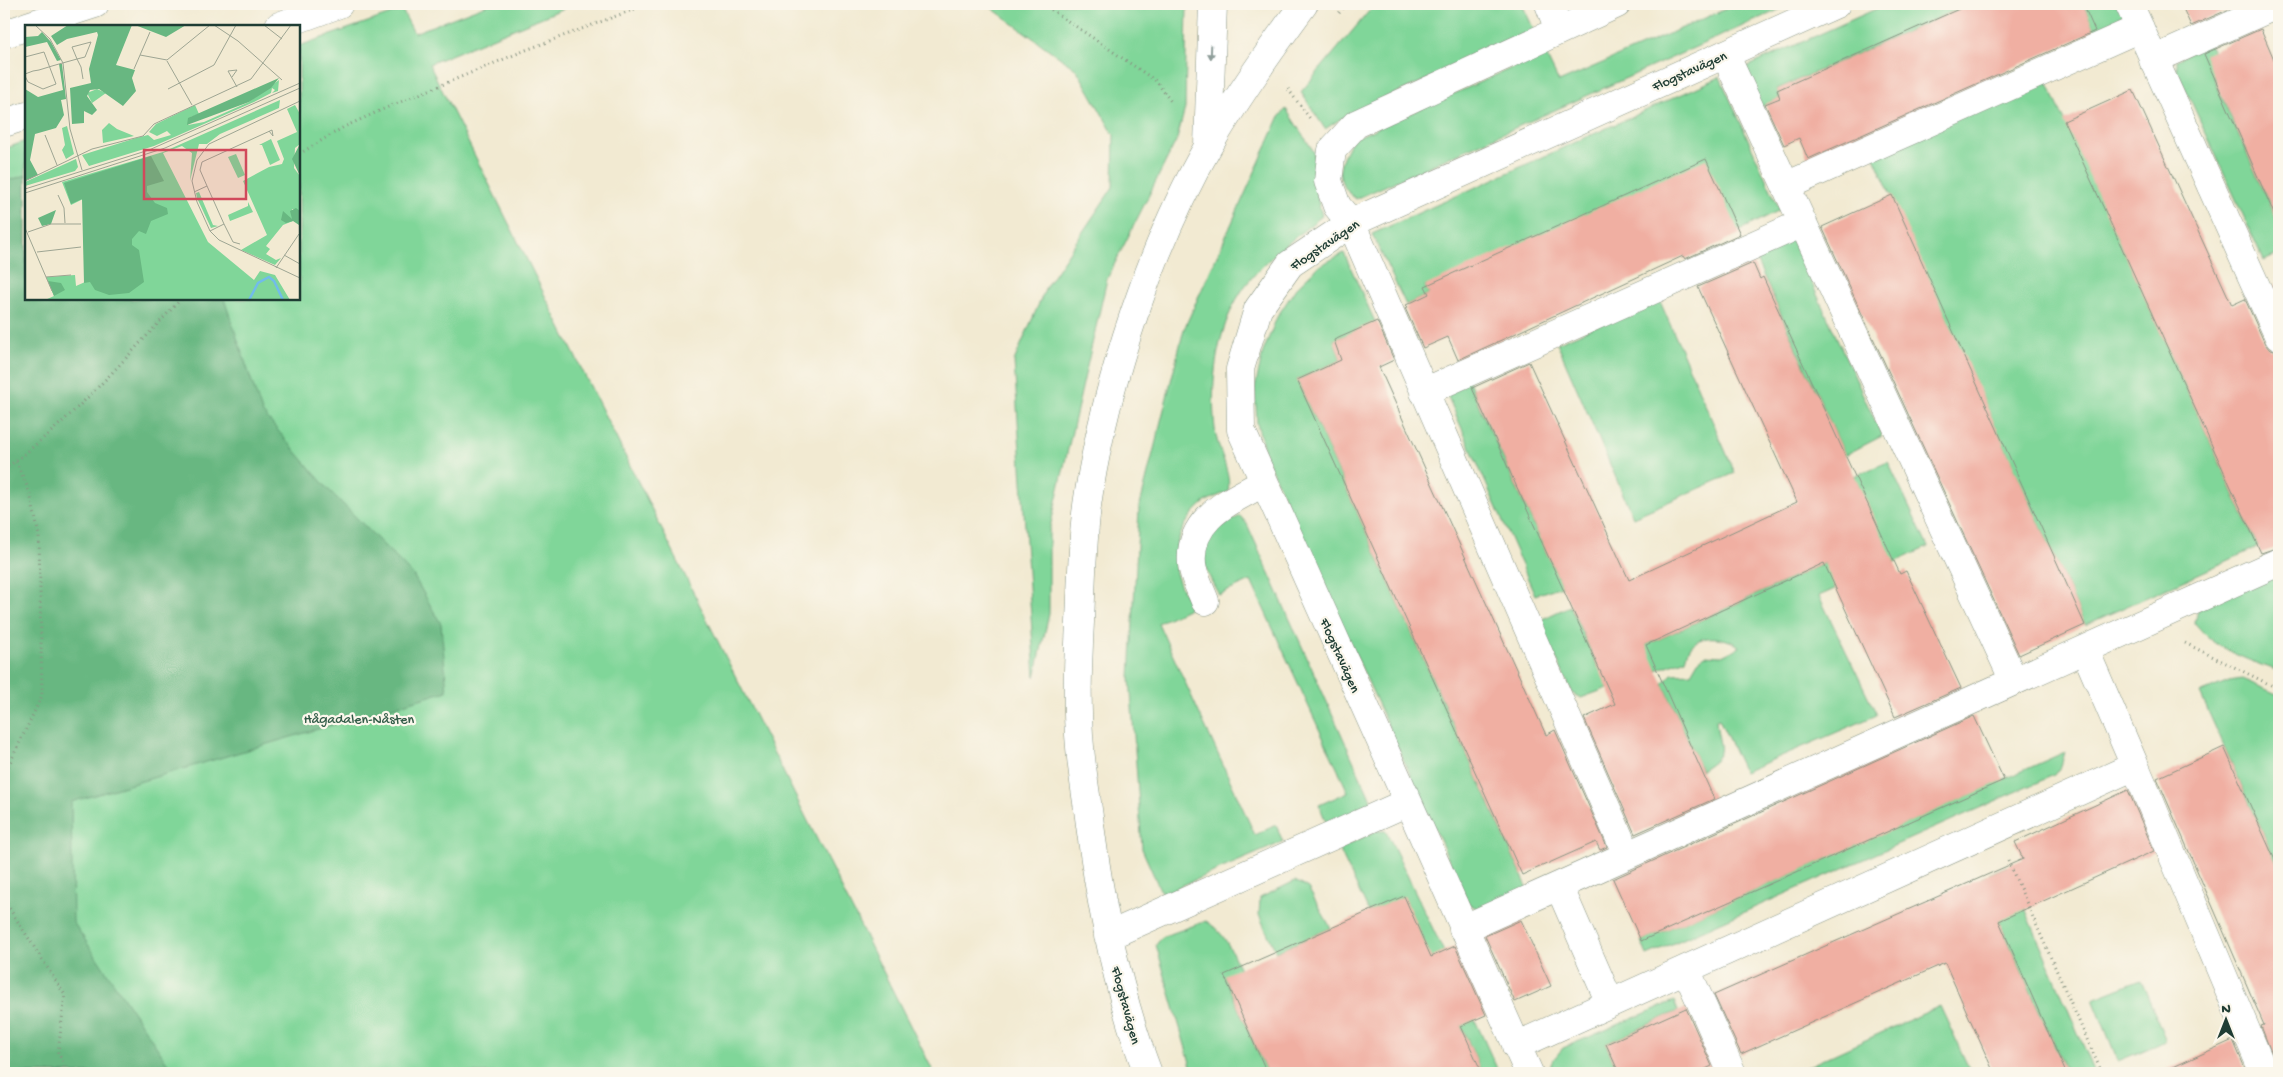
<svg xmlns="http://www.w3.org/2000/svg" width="2283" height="1077" font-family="'Gochi Hand',sans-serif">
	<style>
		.green { fill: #80d699; stroke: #508a66 }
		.forest { fill: #68b781; stroke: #447a5a }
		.building { fill: #f0afa2 }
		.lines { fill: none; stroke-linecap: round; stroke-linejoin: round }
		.minor-casing { stroke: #889483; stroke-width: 29 }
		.major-casing { stroke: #889483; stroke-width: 29 }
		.path { stroke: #889483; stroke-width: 3; stroke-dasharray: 1 4; stroke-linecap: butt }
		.minor { stroke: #fff; stroke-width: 28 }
		.major { stroke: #fff; stroke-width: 28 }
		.oneway { fill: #8f9e9a }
		.labels { text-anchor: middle; stroke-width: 4.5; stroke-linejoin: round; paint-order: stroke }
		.street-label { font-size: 14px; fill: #1f3d34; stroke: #fbf7ec }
		.park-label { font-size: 14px; fill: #325c48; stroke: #fbf7ec }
		.inset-river { fill: none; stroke: #71bcea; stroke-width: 2.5 }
		.inset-road { fill: none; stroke: #9ea593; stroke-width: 1 }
		.view { fill: #d1495b; fill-opacity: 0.15; stroke: #d1495b; stroke-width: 2.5 }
		.inset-edge { fill: none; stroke: #1f3d34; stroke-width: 2.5 }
	</style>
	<rect width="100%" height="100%" fill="#fbf7ec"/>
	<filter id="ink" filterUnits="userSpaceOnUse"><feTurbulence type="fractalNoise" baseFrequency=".02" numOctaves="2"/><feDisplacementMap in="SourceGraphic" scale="10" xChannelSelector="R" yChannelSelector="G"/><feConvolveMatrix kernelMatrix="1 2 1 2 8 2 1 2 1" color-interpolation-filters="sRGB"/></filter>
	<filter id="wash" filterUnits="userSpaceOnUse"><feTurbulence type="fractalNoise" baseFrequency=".0096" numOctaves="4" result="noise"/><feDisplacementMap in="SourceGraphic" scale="20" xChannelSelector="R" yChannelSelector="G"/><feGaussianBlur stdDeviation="1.12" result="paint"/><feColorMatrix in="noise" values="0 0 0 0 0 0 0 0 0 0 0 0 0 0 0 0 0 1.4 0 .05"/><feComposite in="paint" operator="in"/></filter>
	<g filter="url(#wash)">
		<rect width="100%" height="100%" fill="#f2ead2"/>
		<path class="green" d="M 489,4 L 574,4 L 429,64 L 934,1073 L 4,1073 L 4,149 L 26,141 L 26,299 L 299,299 L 299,46 L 402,10 L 414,33 Z
			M 986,4 L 1187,4 L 1185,108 L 1177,139 L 1107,279 L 1049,532 L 1049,614 L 1035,677 L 1014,361 L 1047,285 L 1113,187 L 1114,135 L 1077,70 Z
			M 1375,4 L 1522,4 L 1535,32 L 1369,105 L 1342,118 L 1325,129 L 1301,92 Z
			M 1737,4 L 1792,4 L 1356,199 C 1332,181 1338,161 1353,139 L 1545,53 L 1559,82 Z
			M 1887,4 L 1970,4 L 1777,89 L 1780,98 L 1758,108 L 1742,69 Z
			M 2083,4 L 2120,4 L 2125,14 L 2095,32 Z
			M 2208,42 L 2223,72 L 2213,77 L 2279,225 L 2279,254 L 2264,261 L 2177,70 L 2177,60 Z
			M 1720,77 L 1780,210 L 1738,231 L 1425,286 L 1429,294 L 1406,305 L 1372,234 Z
			M 2045,77 L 2258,547 L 2085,625 L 1873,155 Z
			M 1286,109 L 1314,152 L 1313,180 L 1322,216 C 1296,237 1259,264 1241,292 C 1216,331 1210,384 1215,429 C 1217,450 1232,471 1228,492 C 1220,495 1211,498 1204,503 C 1186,517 1172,544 1175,568 C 1177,581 1185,595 1191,607 L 1158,623 L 1255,835 L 1276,825 L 1283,842 L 1162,894 L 1142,849 L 1130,678 L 1139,509 L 1184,329 L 1280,116 Z
			M 1790,236 L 1882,436 L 1845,455 L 1753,253 Z
			M 1344,253 L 1376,324 L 1362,328 L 1334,340 L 1341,360 L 1297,380 L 1528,889 L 1479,909 L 1469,904 L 1266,457 L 1257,423 L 1255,388 L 1263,352 L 1277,317 L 1296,288 L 1319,266 Z
			M 1659,299 L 1735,473 L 1633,517 L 1557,343 Z
			M 1468,379 L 1480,408 L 1562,586 L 1535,595 L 1445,390 Z
			M 1888,462 L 1928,547 L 1819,596 L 1877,715 L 1744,772 L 1719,719 L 1716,720 C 1718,750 1731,751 1701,770 L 1663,683 L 1672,674 L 1691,673 L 1698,661 L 1705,655 L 1722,656 L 1740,647 C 1729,637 1699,632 1690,648 C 1688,651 1687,656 1686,659 L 1581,698 L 1573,694 L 1538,621 L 1570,606 L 1598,667 L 1882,537 L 1854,476 Z
			M 1240,516 L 1247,524 L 1375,809 L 1329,829 L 1319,805 L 1348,792 L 1251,581 L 1219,595 C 1209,577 1193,550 1213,533 C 1220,526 1231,521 1240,516 Z
			M 2279,570 L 2279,668 L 2275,670 C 2247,660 2212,647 2195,623 L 2198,610 Z
			M 2242,679 L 2279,695 L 2279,869 L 2200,693 L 2229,681 Z
			M 2065,752 L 2061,766 L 2054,775 L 1647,955 L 1641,941 Z
			M 1376,831 L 1386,831 L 1446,956 L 1499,1073 L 1482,1073 L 1404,897 L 1369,912 L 1339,849 Z
			M 2007,866 L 2095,1073 L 2067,1073 L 1980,878 Z
			M 1295,881 L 1308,888 L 1331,928 L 1276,952 L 1259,915 L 1260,898 Z
			M 1206,921 C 1226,934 1229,947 1240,969 L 1224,976 L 1267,1073 L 1193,1073 L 1156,945 L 1162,937 Z
			M 2141,980 L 2166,1041 L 2118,1061 L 2093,999 Z
			M 1674,1001 L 1678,1011 L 1606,1044 L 1619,1073 L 1549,1073 L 1552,1061 L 1563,1048 Z
			M 1940,1006 L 1971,1073 L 1793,1073 Z"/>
		<path class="forest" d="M 26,175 L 26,299 L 224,299 L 262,412 L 327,488 L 413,575 L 441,624 L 447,691 L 71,802 L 73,922 L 174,1073 L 4,1073 L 4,182 Z"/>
		<g id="blocks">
			<path class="building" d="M 1970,4 L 2083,4 L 2095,31 L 1808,159 L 1799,138 L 1784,145 L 1765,104 L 1780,98 L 1777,90 Z
				M 2181,4 L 2241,4 L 2191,26 Z
				M 2261,29 L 2279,71 L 2279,225 L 2204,54 Z
				M 2133,90 L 2232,305 L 2245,299 L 2265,344 L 2270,350 L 2279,352 L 2279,547 L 2261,553 L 2064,121 Z
				M 1706,159 L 1740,234 L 1685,259 L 1683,256 L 1458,360 L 1448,337 L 1423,348 L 1405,308 L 1408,307 L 1406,305 L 1429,294 L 1425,286 Z
				M 1892,195 L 2085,625 L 2019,655 L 1822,227 Z
				M 1753,263 L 1760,279 L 1763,277 L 1900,574 L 1906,571 L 1961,688 L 1895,717 L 1824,563 L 1646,645 L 1714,799 L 1635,834 L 1584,718 L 1615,704 L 1472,388 L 1529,362 L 1629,580 L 1797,502 L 1698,287 Z
				M 2279,283 L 2279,300 L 2273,286 Z
				M 1377,321 L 1394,360 L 1379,367 L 1546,735 L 1555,730 L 1607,847 L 1600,850 L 1596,842 L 1522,875 L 1297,380 L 1341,360 L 1334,340 Z
				M 1974,716 L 2004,780 L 1641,941 L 1613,879 Z
				M 2224,747 L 2279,869 L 2279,1073 L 2261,1026 L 2264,1025 L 2157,778 Z
				M 2128,790 L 2154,851 L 1999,921 L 2066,1073 L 1994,1073 L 1945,963 L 1741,1054 L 1714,995 L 2023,859 L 2015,842 Z
				M 1404,896 L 1431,957 L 1455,946 L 1486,1015 L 1461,1026 L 1482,1073 L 1267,1073 L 1224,975 Z
				M 1521,920 L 1551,986 L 1515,1002 L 1485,936 Z
				M 1686,1008 L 1712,1066 L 1697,1073 L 1619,1073 L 1606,1044 Z
				M 2233,1040 L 2247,1073 L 2160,1073 Z"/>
		</g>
	</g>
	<g filter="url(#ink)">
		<use href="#blocks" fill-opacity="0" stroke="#889483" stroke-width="1"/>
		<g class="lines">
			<defs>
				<path id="minor" d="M 1549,4 L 1559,30
					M 1617,4 L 1356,124 L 1332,150 L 1328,181 L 1337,206 L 1351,223 L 1627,855
					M 2129,4 L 2279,337
					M 1725,54 L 2014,681
					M 2153,60 L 2279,4
					M 1208,145 L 1213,4
					M 1786,186 L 2140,28
					M 1424,392 L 1803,223
					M 1205,601 C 1201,590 1193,576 1192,564 C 1188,518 1229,502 1263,483
					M 2085,650 L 2135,766
					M 1408,802 L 1241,430 L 1240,369 L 1258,309 L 1290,264 L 1351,223 L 1836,4
					M 1559,886 L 1610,1003
					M 1463,929 L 2279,562
					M 1108,936 L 1408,802 L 1529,1073
					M 1686,969 L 1732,1073
					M 1516,1046 L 2135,766 L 2264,1073
					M 1148,1073 C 1118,994 1101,909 1090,825 C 1087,799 1082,773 1080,747 C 1076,705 1078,663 1080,622 C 1082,579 1082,534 1089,492 C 1107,380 1152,243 1209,145 C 1238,96 1270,50 1304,4"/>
				<path id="major" d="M 27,26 L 95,4
					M 279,26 L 339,4
					M 4,34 L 26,27
					M 4,123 L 26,116"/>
			</defs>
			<use href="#minor" class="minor-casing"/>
			<use href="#major" class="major-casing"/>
			<path class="path" d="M 1043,4 L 1156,81 L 1172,103
				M 1339,13 L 1346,4
				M 1288,89 L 1311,120
				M 299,154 L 344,127 L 386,108 L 526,50 L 648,4
				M 4,469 C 21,458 36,444 52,431 C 98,390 139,344 181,299
				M 2185,643 L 2279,689
				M 4,775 L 42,696 L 39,535 L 30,493 L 16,461
				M 2008,861 L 2102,1073
				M 4,900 L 65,995 L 58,1052 L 68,1073"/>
			<use href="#minor" class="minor"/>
			<use href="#major" class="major"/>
		</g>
		<defs><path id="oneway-solid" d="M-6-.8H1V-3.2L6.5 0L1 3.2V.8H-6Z" transform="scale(1.25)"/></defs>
		<use class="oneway" href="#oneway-solid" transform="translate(1211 52) rotate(92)"/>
	</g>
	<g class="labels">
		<g class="street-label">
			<text transform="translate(1689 70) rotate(-24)" y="5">Flogstavägen</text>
			<text transform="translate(1324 244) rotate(-34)" y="5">Flogstavägen</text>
			<text transform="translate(1341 655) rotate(66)" y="5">Flogstavägen</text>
			<text transform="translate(1127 1005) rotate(75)" y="5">Flogstavägen</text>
		</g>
		<g class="park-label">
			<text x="359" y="723">Hågadalen-Nåsten</text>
		</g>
	</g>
	<g transform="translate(25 25)">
		<rect width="275" height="275" fill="#f2ead2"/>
		<path d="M 254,55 L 253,66 L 247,68 L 250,65 L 247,63 L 246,68 L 229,77 L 129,121 L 64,141 L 57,130 L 111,113 L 123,110 L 129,115 L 146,110 L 142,106 L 132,111 L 124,107 L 131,99 L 170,80 L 174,89 L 166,92 L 163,100 L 179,97 L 224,77 ZM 72,64 L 81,68 L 67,78 L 62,68 ZM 255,75 L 254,83 L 195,109 L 182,119 L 174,119 L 165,156 L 167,128 L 157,121 L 138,128 L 183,217 L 229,255 L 235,246 L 250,250 L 265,275 L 20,275 L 29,271 L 21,252 L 50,250 L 51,261 L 60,257 L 58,174 L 46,180 L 37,157 L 138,127 ZM 270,80 L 275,89 L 275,119 L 270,123 L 269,143 L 275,151 L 275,186 L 267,184 L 268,196 L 258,200 L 241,221 L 245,224 L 241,229 L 251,235 L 256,233 L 250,240 L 216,225 L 242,210 L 218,156 L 244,142 L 257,139 L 259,134 L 252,116 L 272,107 L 262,84 ZM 84,98 L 92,104 L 109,111 L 78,118 L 77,105 ZM 42,101 L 49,129 L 41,134 L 37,125 L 40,120 L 37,103 ZM 246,114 L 255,135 L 245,140 L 237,120 L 234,120 ZM 211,129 L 220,150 L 213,153 L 203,132 ZM 51,134 L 53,142 L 50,146 L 0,161 L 0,157 ZM 174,167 L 188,200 L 193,201 L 186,203 L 172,173 L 171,168 ZM 223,177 L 228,187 L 205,196 L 203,190 L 223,181 Z" fill="#80d699"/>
		<path d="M 43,0 L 107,0 L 91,40 L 110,45 L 107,53 L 111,66 L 98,81 L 74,64 L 65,65 L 62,71 L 72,85 L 67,90 L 59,86 L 59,98 L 47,99 L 45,63 L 66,58 L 64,44 L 73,10 L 72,7 L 42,14 L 32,20 L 26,11 ZM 110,0 L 161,0 L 141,12 ZM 17,7 L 26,17 L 36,35 L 32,36 L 22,17 L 0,22 L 0,12 L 13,11 ZM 34,39 L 37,39 L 41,74 L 36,75 L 39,90 L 31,103 L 10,109 L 5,135 L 13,150 L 0,156 L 0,64 L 13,72 L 38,65 ZM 254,53 L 246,63 L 224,77 L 162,100 L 163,93 ZM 275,119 L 275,151 L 267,134 ZM 126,131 L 139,156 L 122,161 L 122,167 L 130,178 L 142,183 L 143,189 L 126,196 L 121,209 L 114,206 L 107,214 L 107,220 L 114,225 L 119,257 L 104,268 L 84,270 L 70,265 L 65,257 L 59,258 L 57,174 L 46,179 L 39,158 ZM 271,183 L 275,186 L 274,200 L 268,196 L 261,198 L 256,195 L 258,186 L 267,194 L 265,186 ZM 31,185 L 26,199 L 17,201 L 13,193 ZM 23,256 L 36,258 L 40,265 L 29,271 Z" fill="#68b781"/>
		<path class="inset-river" d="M 224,275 L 233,258 L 244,252 L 249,256 L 258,275"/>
		<path class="inset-road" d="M 10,0 L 25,14 L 38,38 L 45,104 L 57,145M 189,0 L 213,16 L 257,55M 239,0 L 257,14M 115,30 L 142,35 L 185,0M 0,32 L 19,27 L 31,59 L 18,64 L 3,57 L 0,51M 142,36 L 167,80M 109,44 L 125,7M 0,49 L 8,46 L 14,45 L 27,41 L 34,39 L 52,34 L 60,32 L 66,17 L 47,22 L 52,34 L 56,42 L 58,54M 207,52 L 212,45 L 203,46 L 212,62M 143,64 L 189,40 L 211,0M 275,76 L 184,119 L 172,135 L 167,156 L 172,177 L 185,206 L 194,215 L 275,253M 20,110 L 32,140M 0,156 L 67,124 L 118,111 L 129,99 L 226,54 L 266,0M 182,161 L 175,145 L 177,137 L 247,105 L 248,111 L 244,106M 0,164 L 124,125 L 275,58M 169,167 L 182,161 L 199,199M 0,168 L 140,123 L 275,63M 33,170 L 39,183 L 40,198M 0,203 L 27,266M 185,206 L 199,199 L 208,217 L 215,219M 3,207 L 26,199 L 56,199M 12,227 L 56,222M 259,230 L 275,239M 251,243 L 274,209M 21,252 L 46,250"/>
		<path class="view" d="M 119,125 L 221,125 L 221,174 L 119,174 Z"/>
		<rect width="275" height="275" class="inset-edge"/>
	</g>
	<rect width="2283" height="1077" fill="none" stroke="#fbf7ec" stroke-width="20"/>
	<g transform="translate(2226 1020)" stroke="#fbf7ec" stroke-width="4" paint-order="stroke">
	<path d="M0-4L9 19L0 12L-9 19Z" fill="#1f3d34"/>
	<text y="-8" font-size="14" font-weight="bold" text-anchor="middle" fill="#1f3d34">N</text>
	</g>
</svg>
